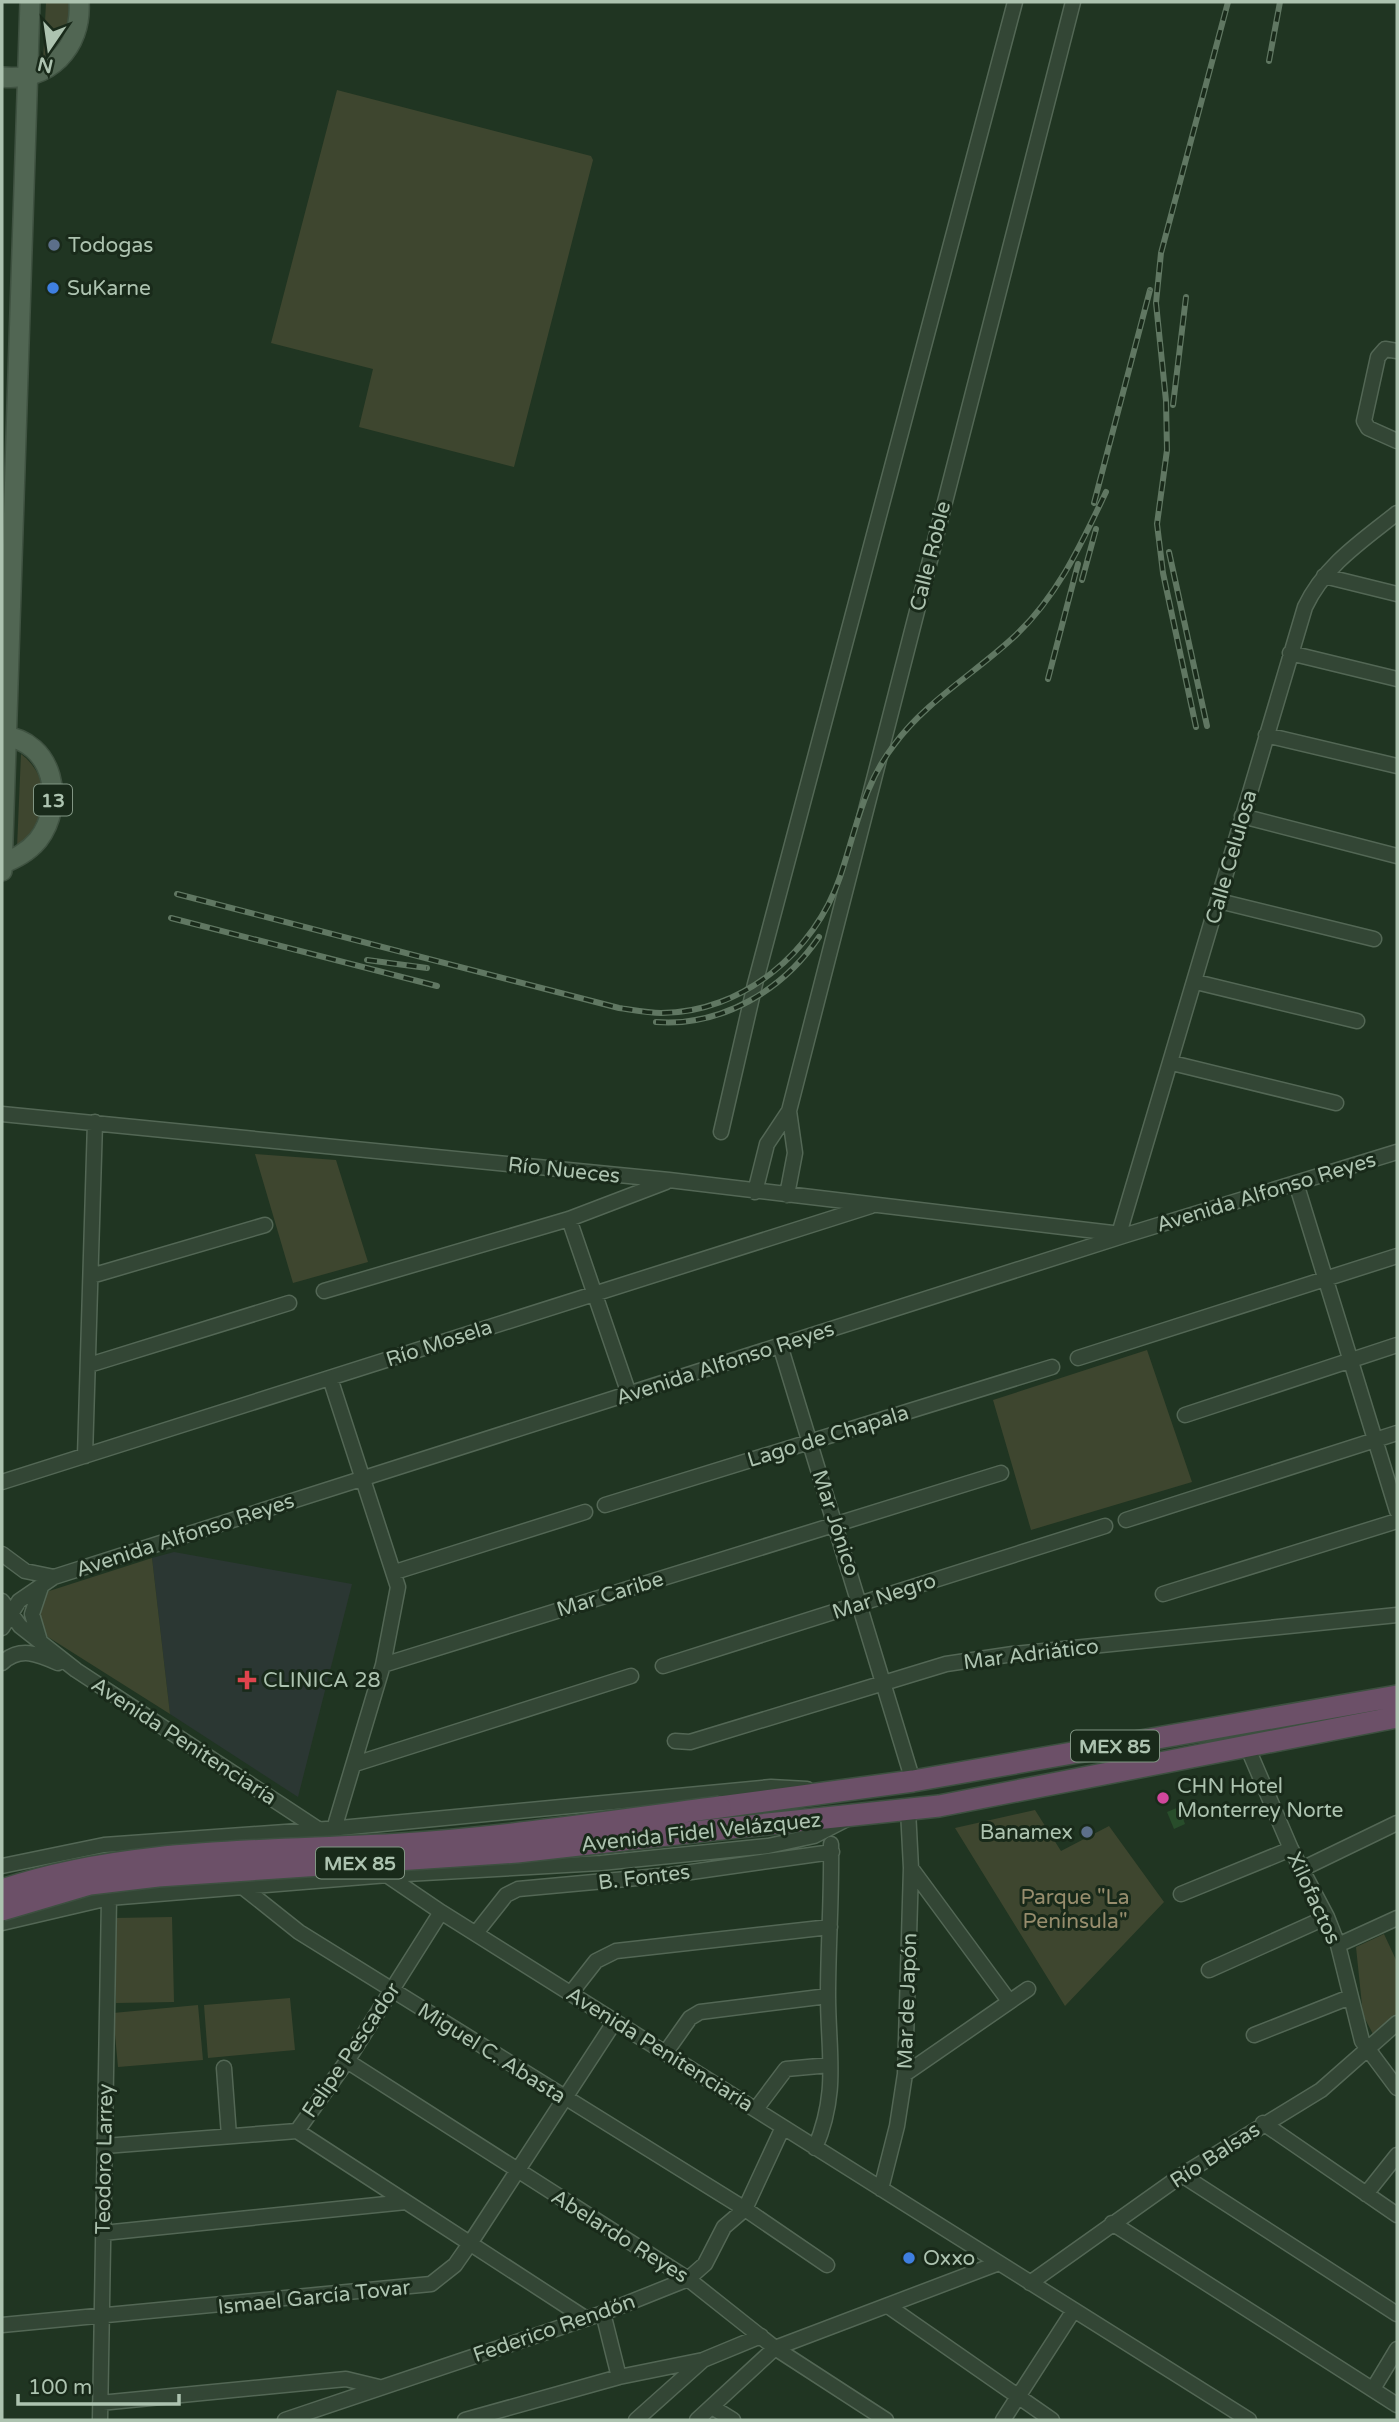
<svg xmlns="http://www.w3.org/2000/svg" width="1399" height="2422" font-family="'Varela Round',sans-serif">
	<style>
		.medical { fill: #2b3733 }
		.green { fill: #3e462f }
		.water { fill: #284d2b }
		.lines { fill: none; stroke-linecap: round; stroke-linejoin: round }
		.minor-casing { stroke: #536755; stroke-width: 17 }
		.major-casing { stroke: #3f5241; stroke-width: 22 }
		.highway-casing { stroke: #3d5040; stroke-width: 24 }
		.minor { stroke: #334635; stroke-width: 14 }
		.major { stroke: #516653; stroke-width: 19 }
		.highway { stroke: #6c5068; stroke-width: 21 }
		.rail-casing { stroke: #607762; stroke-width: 6 }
		.rail { stroke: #192a1a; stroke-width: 3.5; stroke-dasharray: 10; stroke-linecap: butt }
		.highway-bridge-casing { stroke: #3d5040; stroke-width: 24; stroke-linecap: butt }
		.highway-bridge { stroke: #6c5068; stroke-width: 21 }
		.service-dot { fill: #5c6f8a; stroke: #192a1a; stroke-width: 2.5 }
		.shop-dot { fill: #3f7fe0; stroke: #192a1a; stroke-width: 2.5 }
		.health-dot { fill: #e0444e; stroke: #192a1a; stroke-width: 2.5 }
		.hotel-dot { fill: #d1479c; stroke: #192a1a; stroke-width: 2.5 }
		.labels { text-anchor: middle; stroke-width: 6; stroke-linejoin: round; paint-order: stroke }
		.shield { fill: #192a1a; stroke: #819583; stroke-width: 2 }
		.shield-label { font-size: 19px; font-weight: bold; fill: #adc3b0 }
		.poi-label { font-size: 21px; fill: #adc3b0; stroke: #192a1a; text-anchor: start }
		.street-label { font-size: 21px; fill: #adc3b0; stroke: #192a1a }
		.park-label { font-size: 21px; fill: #978d6d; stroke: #192a1a }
	</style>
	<rect width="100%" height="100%" fill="#203522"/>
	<path class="medical" d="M 174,1552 L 352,1584 L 298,1797 L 170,1714 L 152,1558 Z"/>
	<path class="green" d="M 46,2 L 69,2 C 74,28 60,44 43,62 Z
		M 337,90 L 591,156 L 593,160 L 514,467 L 359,427 L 373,369 L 271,343 Z
		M 21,754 C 56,781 45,823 17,848 Z
		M 255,1154 L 336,1160 L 368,1262 L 293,1283 Z
		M 1147,1350 L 1192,1482 L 1031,1530 L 993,1400 Z
		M 152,1558 L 170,1714 L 48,1637 C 34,1622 39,1610 46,1592 Z
		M 1035,1810 L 1061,1851 L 1109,1826 L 1164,1902 L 1065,2006 L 955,1828 Z
		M 172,1917 L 174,2002 L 116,2003 L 114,1918 Z
		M 1384,1934 L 1397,1962 L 1397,2018 L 1374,2036 L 1363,2015 L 1356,1947 Z
		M 290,1998 L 295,2050 L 208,2058 L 204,2005 Z
		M 198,2005 L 203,2060 L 118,2067 L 113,2013 Z"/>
	<path class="water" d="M 1179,1807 L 1185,1824 L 1174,1829 L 1167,1812 Z"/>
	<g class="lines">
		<defs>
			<path id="minor" d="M 1397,351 L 1385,349 L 1378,357 L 1364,421 L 1368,428 L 1397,441
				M 1324,576 L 1397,594
				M 1290,653 L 1397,679
				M 1266,735 L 1397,766
				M 1242,816 L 1397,856
				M 1219,901 L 1374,939
				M 1196,982 L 1357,1021
				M 1172,1063 L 1336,1103
				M 2,1114 L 669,1180 L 1121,1234
				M 721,1132 L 755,984 L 1015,2
				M 1296,1183 L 1397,1511
				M 755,1192 L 767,1144 L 789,1111 L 1073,2
				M 787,1195 L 795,1153 L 789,1111
				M 569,1219 L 629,1394
				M 1119,1234 L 1305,607 C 1325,565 1362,541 1397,513
				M 91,1276 L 265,1225
				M 324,1291 L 569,1219 L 666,1182
				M 780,1345 L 913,1781
				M 1078,1358 L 1397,1256
				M 89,1365 L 289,1303
				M 330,1378 L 398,1587 L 383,1665 L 334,1829
				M 1185,1415 L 1397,1345
				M 85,1456 L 95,1122
				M 2,1482 L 871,1206
				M 605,1505 L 1052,1367
				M 1126,1520 L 1397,1433
				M 2,1554 L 25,1571 L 54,1577
				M 395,1572 L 585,1512
				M 1163,1594 L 1397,1521
				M 2,1601 L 20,1626 L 76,1670 L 347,1848
				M 2,1628 L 19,1601 L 54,1577 L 1126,1235 L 1397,1152
				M 40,1641 L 32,1614 L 42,1584
				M 2,1663 C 20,1646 38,1654 58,1663
				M 383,1665 L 1001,1473
				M 663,1666 L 1105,1526
				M 675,1741 L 690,1742 L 946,1664 L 1013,1654 L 1397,1615
				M 1246,1744 L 1291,1849 L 1327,1917 L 1338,1945 L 1362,2041 L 1397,2088
				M 355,1764 L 631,1676
				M 366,1861 L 441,1912 L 1249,2420
				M 2,1866 L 104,1845 L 340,1828 L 771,1787 L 807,1789
				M 911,1868 L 1009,2001
				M 1302,1869 L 1397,1823
				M 245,1889 L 299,1932 L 745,2209 L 827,2265
				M 1181,1894 L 1291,1849
				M 2,1923 L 109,1898 L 388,1875 L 601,1863 L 768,1846 L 814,1836 L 847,1819
				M 476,1933 L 506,1895 L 518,1889 L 670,1875 L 832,1852
				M 1338,1945 L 1397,1918
				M 1209,1970 L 1327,1917
				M 571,1993 L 596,1961 L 616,1951 L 830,1927
				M 1254,2035 L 1350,1997
				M 666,2052 L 690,2018 L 700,2012 L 828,1996
				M 347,2061 L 688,2279 L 775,2348 L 886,2420
				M 224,2068 L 229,2136
				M 905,2074 L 1028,1989
				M 756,2109 L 786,2069 L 830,2065
				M 1263,2123 L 1397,2215
				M 297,2131 L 585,2318
				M 297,2131 L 347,2061 L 441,1912
				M 105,2146 L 297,2131
				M 815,2148 C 839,2092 828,2053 828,1995 C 828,1945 832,1894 831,1844
				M 1182,2175 L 1397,2314
				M 881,2189 L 897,2126 L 905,2074 L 911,1868 L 908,1810
				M 1366,2194 L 1397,2155
				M 1112,2223 L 1397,2405
				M 103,2233 L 406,2202
				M 1030,2283 L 1182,2175 L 1321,2090 L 1397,2023
				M 888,2306 L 1052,2420
				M 603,2313 L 619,2377
				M 2,2325 L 431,2284 L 455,2265 L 471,2242 L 615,2021
				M 1373,2389 L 1397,2349
				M 100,2403 L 346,2379 L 379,2387
				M 712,2407 L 733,2420
				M 100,2420 L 109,1898
				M 285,2420 L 603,2313 L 688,2279 L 705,2264 L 724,2227 L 745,2209 L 783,2127
				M 465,2420 L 619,2377 L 703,2360 L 761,2336
				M 636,2420 L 702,2361
				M 697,2420 L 775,2348 L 999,2263
				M 1003,2420 L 1074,2310"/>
			<path id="major" d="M 2,77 C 48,82 82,48 79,2
				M 2,736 C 54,740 66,804 38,840 C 28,852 16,858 2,864
				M 2,871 L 30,2"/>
			<path id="highway" d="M 720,1807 L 913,1781 L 1397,1696
				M 721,1829 L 939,1806 L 1397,1717"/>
		</defs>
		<use href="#minor" class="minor-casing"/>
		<use href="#major" class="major-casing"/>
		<use href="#highway" class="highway-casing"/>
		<use href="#minor" class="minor"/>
		<use href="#major" class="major"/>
		<use href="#highway" class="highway"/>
		<defs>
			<path id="rail" d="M 1269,61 L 1280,2
				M 1173,405 L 1186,297
				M 1094,503 L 1150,290
				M 1169,552 L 1207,726
				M 1082,580 L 1096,529
				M 1048,679 L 1078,564
				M 1196,727 L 1163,573 L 1157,524 L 1167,450 L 1166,401 L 1156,303 L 1161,253 L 1228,2
				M 177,894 L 619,1008 C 633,1010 648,1013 661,1013 C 743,1013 815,951 840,877 C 856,830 863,785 894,745 C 926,701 977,672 1016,635 C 1059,594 1081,544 1106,492
				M 171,918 L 437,986
				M 367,960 L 427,968
				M 656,1022 C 722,1027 783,990 819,937"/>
		</defs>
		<use href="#rail" class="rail-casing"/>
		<use href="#rail" class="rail"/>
		<defs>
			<path id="highway-bridge" d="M 2,1890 C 129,1847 270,1852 402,1844 C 509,1837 614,1821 720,1807
				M 2,1910 L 90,1884 L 158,1876 L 517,1852 L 721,1829"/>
		</defs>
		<use href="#highway-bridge" class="highway-bridge-casing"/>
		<use href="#highway-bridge" class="highway-bridge"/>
	</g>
	<g class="service-dot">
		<circle cx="54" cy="245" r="7"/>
		<circle cx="1087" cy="1832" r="7"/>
	</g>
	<g class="shop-dot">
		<circle cx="53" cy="288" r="7"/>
		<circle cx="909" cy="2258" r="7"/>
	</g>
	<path class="health-dot" d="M243.5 1669.5h7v7h7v7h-7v7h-7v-7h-7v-7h7z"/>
	<circle class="hotel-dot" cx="1163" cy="1798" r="7"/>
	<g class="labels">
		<g class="shield">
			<rect x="34" y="784.5" width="38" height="31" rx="5"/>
			<rect x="1071" y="1730.5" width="88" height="31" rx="5"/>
			<rect x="316" y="1847.5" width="88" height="31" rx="5"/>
		</g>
		<g class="shield-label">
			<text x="53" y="807">13</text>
			<text x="1115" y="1753">MEX 85</text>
			<text x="360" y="1870">MEX 85</text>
		</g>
		<g class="poi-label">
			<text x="68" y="252">Todogas</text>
			<text x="67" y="295">SuKarne</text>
			<text x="263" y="1687">CLINICA 28</text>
			<text x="1177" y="1793">CHN Hotel<tspan x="1177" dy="24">Monterrey Norte</tspan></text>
			<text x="1073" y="1839" text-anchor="end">Banamex</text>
			<text x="923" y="2265">Oxxo</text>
		</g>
		<g class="street-label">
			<text transform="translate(930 556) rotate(-76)" y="7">Calle Roble</text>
			<text transform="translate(1231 857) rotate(-74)" y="7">Calle Celulosa</text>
			<text transform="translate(564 1170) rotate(6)" y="7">Río Nueces</text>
			<text transform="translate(1266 1192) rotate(-17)" y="7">Avenida Alfonso Reyes</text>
			<text transform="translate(439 1343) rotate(-18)" y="7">Río Mosela</text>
			<text transform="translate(725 1363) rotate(-18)" y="7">Avenida Alfonso Reyes</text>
			<text transform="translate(828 1436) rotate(-17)" y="7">Lago de Chapala</text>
			<text transform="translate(836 1523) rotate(72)" y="7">Mar Jónico</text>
			<text transform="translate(185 1535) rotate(-18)" y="7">Avenida Alfonso Reyes</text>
			<text transform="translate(610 1594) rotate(-17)" y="7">Mar Caribe</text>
			<text transform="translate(884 1596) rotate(-18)" y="7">Mar Negro</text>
			<text transform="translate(1031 1654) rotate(-7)" y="7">Mar Adriático</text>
			<text transform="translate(184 1741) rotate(33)" y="7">Avenida Penitenciaría</text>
			<text transform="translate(701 1832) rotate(-6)" y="7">Avenida Fidel Velázquez</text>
			<text transform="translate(644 1877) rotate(-7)" y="7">B. Fontes</text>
			<text transform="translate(1314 1898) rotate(65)" y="7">Xilofactos</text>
			<text transform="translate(907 2001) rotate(-88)" y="7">Mar de Japón</text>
			<text transform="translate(660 2049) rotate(32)" y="7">Avenida Penitenciaría</text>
			<text transform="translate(351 2050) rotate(-56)" y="7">Felipe Pescador</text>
			<text transform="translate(492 2053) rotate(32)" y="7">Miguel C. Abasta</text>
			<text transform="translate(1215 2155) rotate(-33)" y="7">Río Balsas</text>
			<text transform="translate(104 2159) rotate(-89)" y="7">Teodoro Larrey</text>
			<text transform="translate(620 2236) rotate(32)" y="7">Abelardo Reyes</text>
			<text transform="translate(314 2297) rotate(-6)" y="7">Ismael García Tovar</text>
			<text transform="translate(554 2328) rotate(-19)" y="7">Federico Rendón</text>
		</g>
		<g class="park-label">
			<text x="1075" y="1904">Parque "La<tspan x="1075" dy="24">Península"</tspan></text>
		</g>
	</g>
	<rect width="1399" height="2422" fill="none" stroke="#adc3b0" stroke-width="7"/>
	<g transform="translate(49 49) rotate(193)" stroke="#192a1a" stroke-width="5" paint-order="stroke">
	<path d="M0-5L12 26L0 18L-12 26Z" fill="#adc3b0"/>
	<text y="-10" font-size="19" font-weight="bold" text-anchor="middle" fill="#adc3b0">N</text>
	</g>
	<path d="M18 2394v10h161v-10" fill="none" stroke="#adc3b0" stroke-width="3.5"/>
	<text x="28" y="2394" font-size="21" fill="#adc3b0" stroke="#192a1a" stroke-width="5" paint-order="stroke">100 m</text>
</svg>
